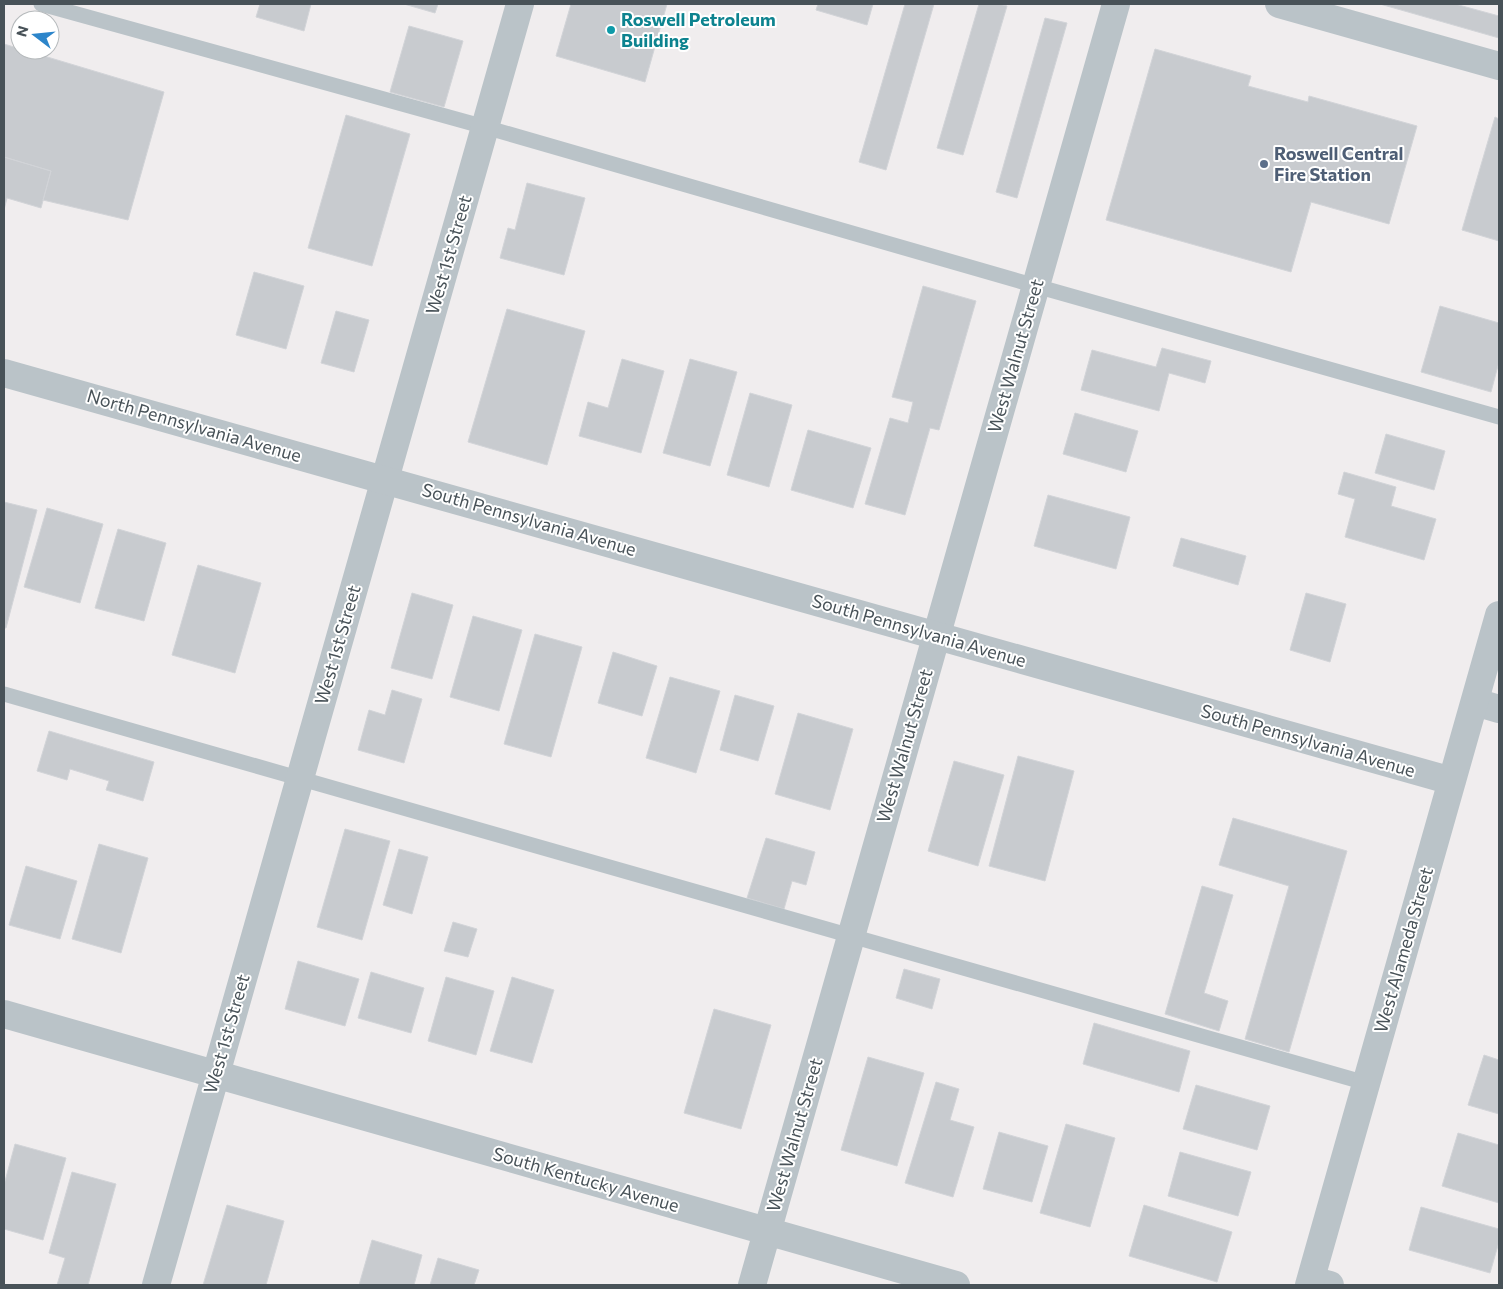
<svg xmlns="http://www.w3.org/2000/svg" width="1503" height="1289" font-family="Commissioner,sans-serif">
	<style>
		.building { fill: #c8cbcf; stroke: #d2d4d8 }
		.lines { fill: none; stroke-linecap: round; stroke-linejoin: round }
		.service { stroke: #bac3c8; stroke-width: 15 }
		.minor { stroke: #bac3c8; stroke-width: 28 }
		.tertiary { stroke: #bac3c8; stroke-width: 28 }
		.culture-dot { fill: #0f9aa8; stroke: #fff; stroke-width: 2 }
		.service-dot { fill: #5c6f8a; stroke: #fff; stroke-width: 2 }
		.labels { text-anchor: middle; stroke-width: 4; stroke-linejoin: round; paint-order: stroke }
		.culture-label { font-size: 18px; font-weight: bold; fill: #0d838f; stroke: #fff; text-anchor: start }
		.service-label { font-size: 18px; font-weight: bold; fill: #4e5e75; stroke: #fff; text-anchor: start }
		.street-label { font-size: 18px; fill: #485258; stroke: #fff }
	</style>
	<rect width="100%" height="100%" fill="#f0edee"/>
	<path class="building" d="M 260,4 L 311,4 L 304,31 L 256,17 Z
		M 404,4 L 438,4 L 435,13 Z
		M 571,4 L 667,4 L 645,82 L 556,56 Z
		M 818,4 L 873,4 L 867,25 L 816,10 Z
		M 905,4 L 934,4 L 886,170 L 859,162 Z
		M 979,4 L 999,4 L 1007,6 L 963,155 L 937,148 Z
		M 1380,4 L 1455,4 L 1499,16 L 1499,38 Z
		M 1045,18 L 1067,23 L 1017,198 L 996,192 Z
		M 409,26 L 463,41 L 444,107 L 390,92 Z
		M 4,44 L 164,92 L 128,220 L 43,200 L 51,171 L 4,157 Z
		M 1155,49 L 1251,76 L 1248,86 L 1308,102 L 1309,96 L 1417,126 L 1389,224 L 1311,202 L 1291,272 L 1106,220 Z
		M 346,115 L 410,134 L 372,266 L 308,248 Z
		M 1495,117 L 1499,119 L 1499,241 L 1462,230 Z
		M 4,157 L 51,171 L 41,208 L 7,198 L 4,210 Z
		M 527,183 L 585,198 L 564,275 L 500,258 L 508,228 L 515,230 Z
		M 254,272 L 304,286 L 286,349 L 236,335 Z
		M 923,286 L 976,301 L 939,430 L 930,428 L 905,515 L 865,504 L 890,418 L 908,423 L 913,402 L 892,397 Z
		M 1440,306 L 1499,323 L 1499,362 L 1491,392 L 1421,372 Z
		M 507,309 L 585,331 L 547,465 L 468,442 Z
		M 336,311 L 369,320 L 354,372 L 321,363 Z
		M 1162,348 L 1211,361 L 1205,383 L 1169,373 L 1159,411 L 1081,390 L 1092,350 L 1156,367 Z
		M 622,359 L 664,371 L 641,453 L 579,436 L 588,402 L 608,408 Z
		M 690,359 L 737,372 L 710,466 L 663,453 Z
		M 750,393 L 792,405 L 769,487 L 727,475 Z
		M 1075,413 L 1138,431 L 1126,472 L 1063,454 Z
		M 808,430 L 871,448 L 853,508 L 791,490 Z
		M 1386,434 L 1445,451 L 1434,490 L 1375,473 Z
		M 1344,472 L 1396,487 L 1391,506 L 1436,519 L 1424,560 L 1345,537 L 1355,499 L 1338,494 Z
		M 1048,495 L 1130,517 L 1116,569 L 1034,546 Z
		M 4,502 L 37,510 L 6,628 L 4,628 Z
		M 47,508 L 103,524 L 80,603 L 24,587 Z
		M 118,529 L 166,543 L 144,621 L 95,608 Z
		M 1181,538 L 1246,556 L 1238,585 L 1173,566 Z
		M 198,565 L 261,583 L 235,673 L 172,655 Z
		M 412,593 L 453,605 L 432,679 L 391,668 Z
		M 1306,593 L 1346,604 L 1330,662 L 1290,650 Z
		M 473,616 L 522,630 L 499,711 L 450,697 Z
		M 535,634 L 582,647 L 551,757 L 504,744 Z
		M 613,652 L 657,666 L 642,716 L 598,703 Z
		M 670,677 L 720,691 L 696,773 L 646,758 Z
		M 392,690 L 422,699 L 404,763 L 358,750 L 369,710 L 385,715 Z
		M 735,695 L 774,706 L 758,761 L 720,750 Z
		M 798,713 L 853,729 L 830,810 L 775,794 Z
		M 49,731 L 154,762 L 143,801 L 106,790 L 109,781 L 70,769 L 67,780 L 37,771 Z
		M 1018,756 L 1074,771 L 1045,881 L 989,866 Z
		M 954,761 L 1004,775 L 978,866 L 928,851 Z
		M 1233,818 L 1347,851 L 1289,1052 L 1245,1039 L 1289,886 L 1219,865 Z
		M 345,829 L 390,841 L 362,940 L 317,927 Z
		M 766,838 L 815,852 L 806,885 L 792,881 L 784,909 L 747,898 Z
		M 99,844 L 148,858 L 121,953 L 72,939 Z
		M 399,849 L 428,857 L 412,914 L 383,905 Z
		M 26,866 L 77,881 L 60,939 L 9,925 Z
		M 1202,886 L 1233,895 L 1204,993 L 1228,1001 L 1219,1031 L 1165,1014 Z
		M 453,922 L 477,929 L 468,957 L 444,951 Z
		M 298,961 L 359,979 L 345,1026 L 285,1009 Z
		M 904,969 L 940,979 L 932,1009 L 896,998 Z
		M 371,972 L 424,988 L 411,1033 L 358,1018 Z
		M 446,977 L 494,991 L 476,1055 L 428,1041 Z
		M 512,977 L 554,990 L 532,1063 L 490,1051 Z
		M 714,1009 L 771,1025 L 741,1129 L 684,1113 Z
		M 1094,1023 L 1190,1051 L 1179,1092 L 1083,1064 Z
		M 1484,1055 L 1499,1060 L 1499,1114 L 1468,1105 Z
		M 868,1057 L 924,1073 L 897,1166 L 841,1150 Z
		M 936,1082 L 959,1089 L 950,1120 L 974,1127 L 953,1197 L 905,1183 Z
		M 1196,1085 L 1270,1106 L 1257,1150 L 1183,1129 Z
		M 1066,1124 L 1115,1138 L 1090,1227 L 1040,1213 Z
		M 999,1132 L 1048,1146 L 1032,1202 L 983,1189 Z
		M 1458,1133 L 1499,1145 L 1499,1203 L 1442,1186 Z
		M 15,1144 L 66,1158 L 43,1240 L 4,1229 L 4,1185 Z
		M 1180,1152 L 1251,1172 L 1238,1216 L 1168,1196 Z
		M 72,1172 L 116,1184 L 88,1285 L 57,1285 L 65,1258 L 49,1253 Z
		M 227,1205 L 284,1221 L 266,1285 L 203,1285 Z
		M 1144,1205 L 1232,1232 L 1217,1282 L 1129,1256 Z
		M 1421,1207 L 1499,1229 L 1499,1242 L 1490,1273 L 1409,1250 Z
		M 372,1240 L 422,1255 L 414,1285 L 359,1285 Z
		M 438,1258 L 479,1270 L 474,1285 L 430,1285 Z"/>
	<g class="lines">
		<path class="service" d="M 41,4 L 485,127 L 1036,286 L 1499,417
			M 4,694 L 1366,1083"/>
		<path class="minor" d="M 1475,702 L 1499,709
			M 4,1014 L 956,1285
			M 1311,1280 L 1330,1285
			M 156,1285 L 520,4
			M 752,1285 L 1116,4"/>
		<path class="tertiary" d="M 1279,4 L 1499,66
			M 4,373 L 1452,781
			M 1309,1285 L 1499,615"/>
	</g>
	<circle class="culture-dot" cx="611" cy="30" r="5"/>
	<circle class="service-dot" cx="1264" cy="164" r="5"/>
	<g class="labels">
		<g class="culture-label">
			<text x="621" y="26">Roswell Petroleum<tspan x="621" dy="21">Building</tspan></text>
		</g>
		<g class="service-label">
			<text x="1274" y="160">Roswell Central<tspan x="1274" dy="21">Fire Station</tspan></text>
		</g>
		<g class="street-label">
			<text transform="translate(449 255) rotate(-74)" y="6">West 1st Street</text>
			<text transform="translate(1016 356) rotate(-74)" y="6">West Walnut Street</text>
			<text transform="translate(194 426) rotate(16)" y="6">North Pennsylvania Avenue</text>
			<text transform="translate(529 520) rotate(16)" y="6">South Pennsylvania Avenue</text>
			<text transform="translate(919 631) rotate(16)" y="6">South Pennsylvania Avenue</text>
			<text transform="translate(338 645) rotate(-74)" y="6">West 1st Street</text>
			<text transform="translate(1308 741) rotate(16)" y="6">South Pennsylvania Avenue</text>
			<text transform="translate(905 746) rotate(-74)" y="6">West Walnut Street</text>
			<text transform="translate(1404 950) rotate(-74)" y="6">West Alameda Street</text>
			<text transform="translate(227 1034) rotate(-74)" y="6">West 1st Street</text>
			<text transform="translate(795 1135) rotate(-74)" y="6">West Walnut Street</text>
			<text transform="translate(586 1180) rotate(16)" y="6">South Kentucky Avenue</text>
		</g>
	</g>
	<rect width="1503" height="1289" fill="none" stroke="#485258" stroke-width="10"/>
	<g transform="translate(35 35) rotate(286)"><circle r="24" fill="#ffffff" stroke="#b6babc"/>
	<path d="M0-4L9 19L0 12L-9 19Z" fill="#2d85ca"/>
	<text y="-8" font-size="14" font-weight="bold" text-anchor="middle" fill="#485258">N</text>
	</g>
</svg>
